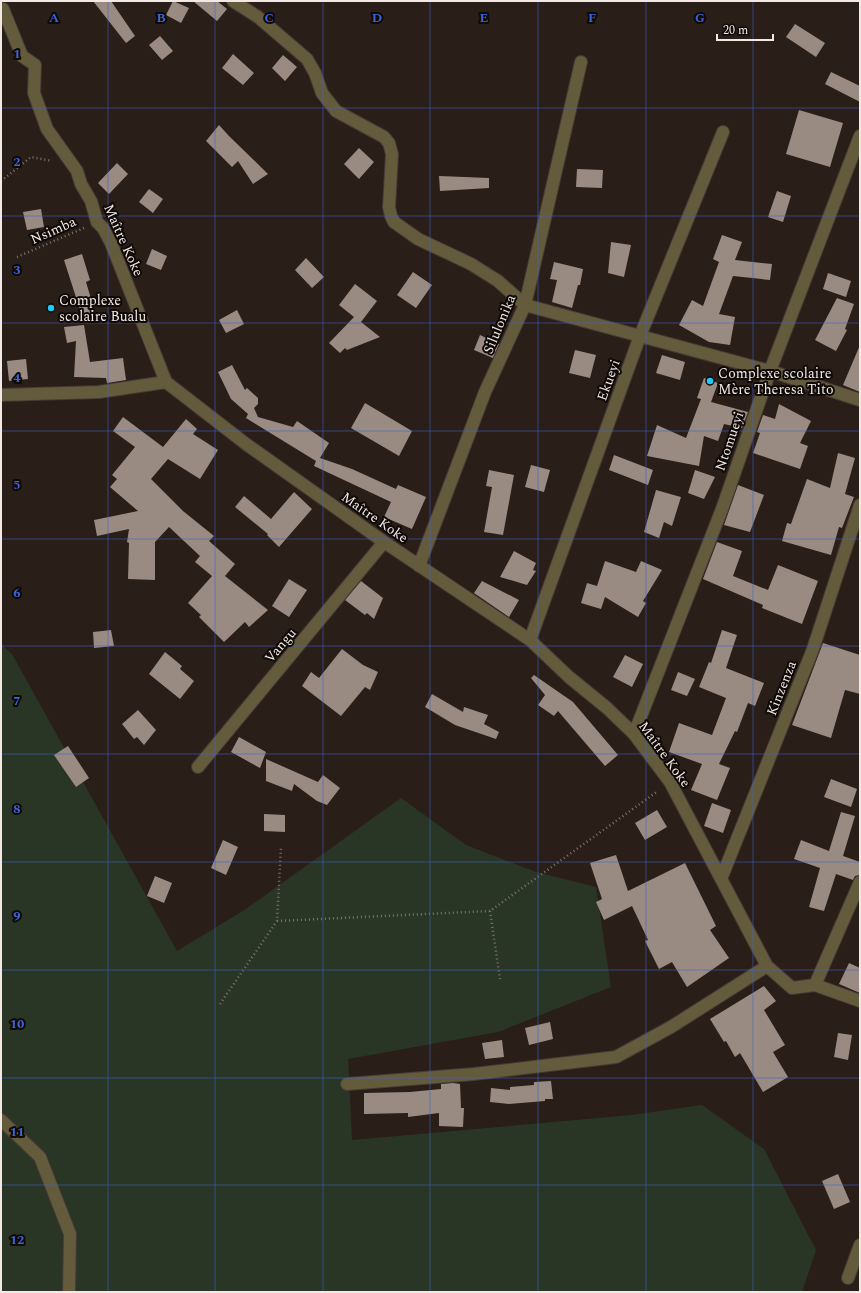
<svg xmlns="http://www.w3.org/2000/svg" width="861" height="1293" font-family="Spectral,serif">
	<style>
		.green { fill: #2a3625 }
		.building { fill: #9a8b82 }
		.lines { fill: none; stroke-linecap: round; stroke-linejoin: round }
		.minor-casing { stroke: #463a35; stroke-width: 14 }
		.path { stroke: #7e736e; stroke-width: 2.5; stroke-dasharray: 1 3; stroke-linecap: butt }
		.minor { stroke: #645b3d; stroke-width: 12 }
		.grid { fill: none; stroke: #3d65da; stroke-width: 1; stroke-opacity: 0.55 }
		.poi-dot { fill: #1ec9fd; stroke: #0f0a07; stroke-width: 1.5 }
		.labels { text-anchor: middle; stroke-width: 4; stroke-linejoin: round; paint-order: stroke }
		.street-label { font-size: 14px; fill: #f2e9e5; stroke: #0f0a07 }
		.poi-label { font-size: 14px; fill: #f2e9e5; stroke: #0f0a07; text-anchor: start }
		.grid-label { font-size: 13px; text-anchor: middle; font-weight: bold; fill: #3d65da; stroke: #0f0a07; stroke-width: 4; stroke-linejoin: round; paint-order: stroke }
	</style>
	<rect width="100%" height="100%" fill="#2a1e18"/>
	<path class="green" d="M 1,644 L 12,654 L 177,951 L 246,909 L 401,798 L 466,845 L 536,872 L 596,887 L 611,987 L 498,1032 L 348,1059 L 352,1140 L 632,1115 L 702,1105 L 764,1149 L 816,1250 L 802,1292 L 1,1292 Z"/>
	<path class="building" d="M 93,1 L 111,1 L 135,36 L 126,43 Z
		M 173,1 L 189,8 L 181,23 L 166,15 Z
		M 193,1 L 217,1 L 227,9 L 217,21 Z
		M 795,24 L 825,43 L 816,57 L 786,37 Z
		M 160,36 L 173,51 L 162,60 L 149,45 Z
		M 233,54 L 254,73 L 243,85 L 222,68 Z
		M 283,55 L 297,67 L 285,81 L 272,68 Z
		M 831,72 L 860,86 L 860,102 L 825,84 Z
		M 799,110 L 843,123 L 830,167 L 786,154 Z
		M 219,125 L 229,136 L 268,174 L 253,184 L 238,161 L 232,167 L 206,141 Z
		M 359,148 L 374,162 L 359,179 L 344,164 Z
		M 117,163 L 128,174 L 109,194 L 98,183 Z
		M 577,169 L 603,170 L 602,188 L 576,187 Z
		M 439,176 L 489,178 L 489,188 L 440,191 Z
		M 149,189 L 163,199 L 153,213 L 139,202 Z
		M 777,191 L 791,196 L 783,222 L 768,217 Z
		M 41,209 L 44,227 L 27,230 L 23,212 Z
		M 722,235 L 742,242 L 735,260 L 772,264 L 770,280 L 733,276 L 719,314 L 735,317 L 730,345 L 709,342 L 679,325 L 692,300 L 703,306 L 719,262 L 713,259 Z
		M 611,242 L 631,245 L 624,277 L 608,273 Z
		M 152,249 L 167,256 L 161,270 L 146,264 Z
		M 82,254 L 90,280 L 86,282 L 95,312 L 82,316 L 64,260 Z
		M 306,258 L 324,277 L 312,288 L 295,270 Z
		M 554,262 L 583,269 L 580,285 L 578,285 L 572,308 L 552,302 L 557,280 L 550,279 Z
		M 413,272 L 432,285 L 416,308 L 397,295 Z
		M 828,273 L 851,281 L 846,297 L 823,289 Z
		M 355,284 L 377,301 L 361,322 L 380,337 L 347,350 L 345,348 L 340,353 L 329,343 L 354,317 L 339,305 Z
		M 837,298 L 854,304 L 845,329 L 847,330 L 836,351 L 815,340 Z
		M 237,310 L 244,324 L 226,333 L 219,320 Z
		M 84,325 L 90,362 L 123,358 L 126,380 L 107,383 L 106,378 L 74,377 L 76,341 L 67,343 L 64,327 Z
		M 480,335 L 499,344 L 493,358 L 474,350 Z
		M 860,345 L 860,392 L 843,385 Z
		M 575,350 L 596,355 L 590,378 L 569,373 Z
		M 662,355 L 685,362 L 680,380 L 656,373 Z
		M 26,359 L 28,379 L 9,381 L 7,361 Z
		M 232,365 L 245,390 L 247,388 L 258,398 L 258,404 L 254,408 L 258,417 L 293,427 L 297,421 L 329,443 L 320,458 L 352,469 L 396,489 L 398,485 L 426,497 L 412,529 L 384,517 L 391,502 L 314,466 L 316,461 L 246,418 L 248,414 L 231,399 L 218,372 Z
		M 704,378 L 718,383 L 711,402 L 748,412 L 742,428 L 724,424 L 718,441 L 704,436 L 699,466 L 647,456 L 657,425 L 686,438 L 701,399 L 697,398 Z
		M 365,403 L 412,431 L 399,456 L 351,428 Z
		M 779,404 L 811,421 L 800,443 L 808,446 L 800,469 L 753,453 L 760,433 L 757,432 L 763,415 L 775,419 Z
		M 123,417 L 163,447 L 186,419 L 197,429 L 193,434 L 218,450 L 200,479 L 168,459 L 151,479 L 183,511 L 214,536 L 209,541 L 235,564 L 225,576 L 268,610 L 249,627 L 245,622 L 224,642 L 199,617 L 201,615 L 188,603 L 212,576 L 195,562 L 200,556 L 169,527 L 155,542 L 155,580 L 128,579 L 129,543 L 127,542 L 129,529 L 97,536 L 94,520 L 138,511 L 110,487 L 117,479 L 112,475 L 135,447 L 113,431 Z
		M 838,453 L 855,458 L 845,494 L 854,497 L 842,528 L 839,527 L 831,555 L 782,541 L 787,523 L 791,524 L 807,479 L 830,488 Z
		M 614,455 L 653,470 L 648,485 L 609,470 Z
		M 531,465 L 550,470 L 544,492 L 525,487 Z
		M 489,470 L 514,475 L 503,535 L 484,532 L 492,487 L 486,486 Z
		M 695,470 L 715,477 L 704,499 L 688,493 Z
		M 738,485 L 764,495 L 750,532 L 724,525 Z
		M 656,490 L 681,497 L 672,526 L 664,522 L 659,538 L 644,532 Z
		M 294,492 L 312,509 L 279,547 L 267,535 L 268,534 L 235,507 L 244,496 L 271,519 Z
		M 717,542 L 742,551 L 733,576 L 768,590 L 778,565 L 818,581 L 802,624 L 762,608 L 763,605 L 703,579 Z
		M 514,551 L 536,563 L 533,570 L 536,571 L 527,585 L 500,577 Z
		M 605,561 L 636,572 L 641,561 L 662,570 L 643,601 L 646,603 L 638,617 L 605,597 L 601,609 L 581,603 L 587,583 L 597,586 Z
		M 289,579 L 307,590 L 289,617 L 272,606 Z
		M 361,581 L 383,598 L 374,619 L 367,613 L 365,615 L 345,600 Z
		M 482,581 L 519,600 L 509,617 L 474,593 Z
		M 111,630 L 114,646 L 94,648 L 93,632 Z
		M 722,630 L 737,635 L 726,668 L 764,683 L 755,706 L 748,703 L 737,732 L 735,731 L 719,764 L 730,768 L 717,800 L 691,790 L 702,764 L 669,752 L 679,723 L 712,735 L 726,698 L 699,687 L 709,662 L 711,663 Z
		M 823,643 L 860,655 L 860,694 L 845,690 L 831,738 L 792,725 Z
		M 342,649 L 363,665 L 378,672 L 370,690 L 365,687 L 341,716 L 302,686 L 311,672 L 319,678 Z
		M 165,652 L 182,666 L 180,669 L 194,681 L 180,699 L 149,674 Z
		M 625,655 L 643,664 L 632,687 L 613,677 Z
		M 678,672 L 695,679 L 687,696 L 671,690 Z
		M 534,675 L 573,702 L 618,755 L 605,766 L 558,711 L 554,716 L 538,705 L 545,695 L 531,678 Z
		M 432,694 L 463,712 L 464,707 L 488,715 L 484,724 L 499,732 L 496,739 L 455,725 L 425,707 Z
		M 138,710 L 156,730 L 144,745 L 137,737 L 134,739 L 122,724 Z
		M 239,737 L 266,752 L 260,768 L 231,752 Z
		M 68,746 L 89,778 L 76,787 L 54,755 Z
		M 266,759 L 318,782 L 323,775 L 340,788 L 327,805 L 317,801 L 294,784 L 292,791 L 266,781 Z
		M 831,779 L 857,789 L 851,807 L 824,797 Z
		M 712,803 L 731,810 L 723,833 L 704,826 Z
		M 657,810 L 667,827 L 645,840 L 635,823 Z
		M 841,812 L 855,816 L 843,856 L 860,862 L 860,875 L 855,876 L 853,880 L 836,874 L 824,911 L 809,907 L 820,868 L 794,859 L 801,840 L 829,851 Z
		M 264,814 L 285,815 L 285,832 L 264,831 Z
		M 223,840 L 238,847 L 226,875 L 211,868 Z
		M 616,855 L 628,891 L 685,863 L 716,926 L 710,930 L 729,958 L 687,987 L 672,962 L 659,969 L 645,941 L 648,940 L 632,906 L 604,920 L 596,902 L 602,899 L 590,863 Z
		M 155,876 L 172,883 L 164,903 L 147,896 Z
		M 849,963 L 860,968 L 860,993 L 839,984 Z
		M 764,986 L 776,1001 L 764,1010 L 785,1045 L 773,1052 L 788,1077 L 763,1092 L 740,1053 L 735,1057 L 726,1041 L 724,1042 L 710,1019 Z
		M 550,1022 L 553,1039 L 529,1045 L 525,1028 Z
		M 838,1033 L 852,1035 L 848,1060 L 834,1057 Z
		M 502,1040 L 504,1057 L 485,1059 L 482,1043 Z
		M 551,1081 L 553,1099 L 545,1099 L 545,1101 L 509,1104 L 490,1102 L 491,1088 L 510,1090 L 510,1087 L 534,1085 L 534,1082 Z
		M 453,1083 L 460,1084 L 461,1108 L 464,1108 L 463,1127 L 439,1126 L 439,1113 L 408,1117 L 408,1113 L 364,1114 L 364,1093 L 410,1092 L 441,1089 L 441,1084 Z
		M 838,1174 L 850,1202 L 834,1209 L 822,1181 Z"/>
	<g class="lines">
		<defs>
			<path id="minor" d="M 233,1 L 258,17 L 307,59 L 315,73 L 322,93 L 336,111 L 384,137 L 389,143 L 392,154 L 389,207 L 391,216 L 394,222 L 418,239 L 471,264 L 498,281 L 525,305 L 770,371 L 860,400
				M 3,9 L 22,56 L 35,65 L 34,93 L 47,129 L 77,171 L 81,184 L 91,201 L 97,222 L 103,228 L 111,243 L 166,382 L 246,444 L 384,542 L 530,640 L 569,677 L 607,708 L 634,734 L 670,782 L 767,966 L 792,988 L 815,985 L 860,1001
				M 1,395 L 99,392 L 166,382
				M 419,566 L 485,392 L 525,305 L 581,62
				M 530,640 L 640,336 L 723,132
				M 634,734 L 722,509 L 770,371 L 860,136
				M 198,767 L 384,542
				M 721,879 L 813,649 L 860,505
				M 815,985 L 860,882
				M 347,1084 L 474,1074 L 616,1057 L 671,1027 L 767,966
				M 1,1120 L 40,1157 L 70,1234 L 69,1292
				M 848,1278 L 860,1245"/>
		</defs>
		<use href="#minor" class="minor-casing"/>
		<path class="path" d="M 1,181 L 31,157 L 52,161
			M 17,257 L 84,228
			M 490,911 L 500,979
			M 277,921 L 490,911 L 658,791
			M 220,1004 L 277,921 L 281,847"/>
		<use href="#minor" class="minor"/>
	</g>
	<path class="grid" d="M 108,1 L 108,1292M 215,1 L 215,1292M 323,1 L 323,1292M 430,1 L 430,1292M 538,1 L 538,1292M 646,1 L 646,1292M 753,1 L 753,1292M 1,108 L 860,108M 1,216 L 860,216M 1,323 L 860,323M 1,431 L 860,431M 1,539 L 860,539M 1,646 L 860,646M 1,754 L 860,754M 1,862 L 860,862M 1,970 L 860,970M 1,1078 L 860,1078M 1,1185 L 860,1185"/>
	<g class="poi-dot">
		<circle cx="51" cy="308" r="4"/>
		<circle cx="710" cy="381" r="4"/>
	</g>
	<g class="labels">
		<g class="street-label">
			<text transform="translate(53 230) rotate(-24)" y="5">Nsimba</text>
			<text transform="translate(124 240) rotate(66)" y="5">Maître Koke</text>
			<text transform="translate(499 324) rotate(-67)" y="5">Silulonika</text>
			<text transform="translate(608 380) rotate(-70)" y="5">Ekueyi</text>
			<text transform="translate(729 441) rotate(-71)" y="5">Ntomueyi</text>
			<text transform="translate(375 517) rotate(35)" y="5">Maître Koke</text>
			<text transform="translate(280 645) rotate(-50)" y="5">Vangu</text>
			<text transform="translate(781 688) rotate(-68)" y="5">Kinzenza</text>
			<text transform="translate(665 754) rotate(54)" y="5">Maître Koke</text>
		</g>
		<g class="poi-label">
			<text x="59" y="305">Complexe<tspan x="59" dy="16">scolaire Bualu</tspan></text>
			<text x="718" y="378">Complexe scolaire<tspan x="718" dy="16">Mère Theresa Tito</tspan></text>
		</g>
	</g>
	<g class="grid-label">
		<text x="54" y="22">A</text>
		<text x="161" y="22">B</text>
		<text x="269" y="22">C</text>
		<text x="377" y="22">D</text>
		<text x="484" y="22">E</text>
		<text x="592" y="22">F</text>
		<text x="700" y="22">G</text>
		<text x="17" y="58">1</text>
		<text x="17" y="166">2</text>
		<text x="17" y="274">3</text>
		<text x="17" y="382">4</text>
		<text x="17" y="489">5</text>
		<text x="17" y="597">6</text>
		<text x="17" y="705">7</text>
		<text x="17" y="813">8</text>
		<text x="17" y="920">9</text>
		<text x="17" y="1028">10</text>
		<text x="17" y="1136">11</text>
		<text x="17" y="1244">12</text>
	</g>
	<rect width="861" height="1293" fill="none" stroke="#f2e9e5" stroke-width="4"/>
	<path d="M717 34v6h56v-6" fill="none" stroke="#f2e9e5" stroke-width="2"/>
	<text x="723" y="34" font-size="12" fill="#f2e9e5" stroke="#0f0a07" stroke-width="3" paint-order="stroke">20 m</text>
</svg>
